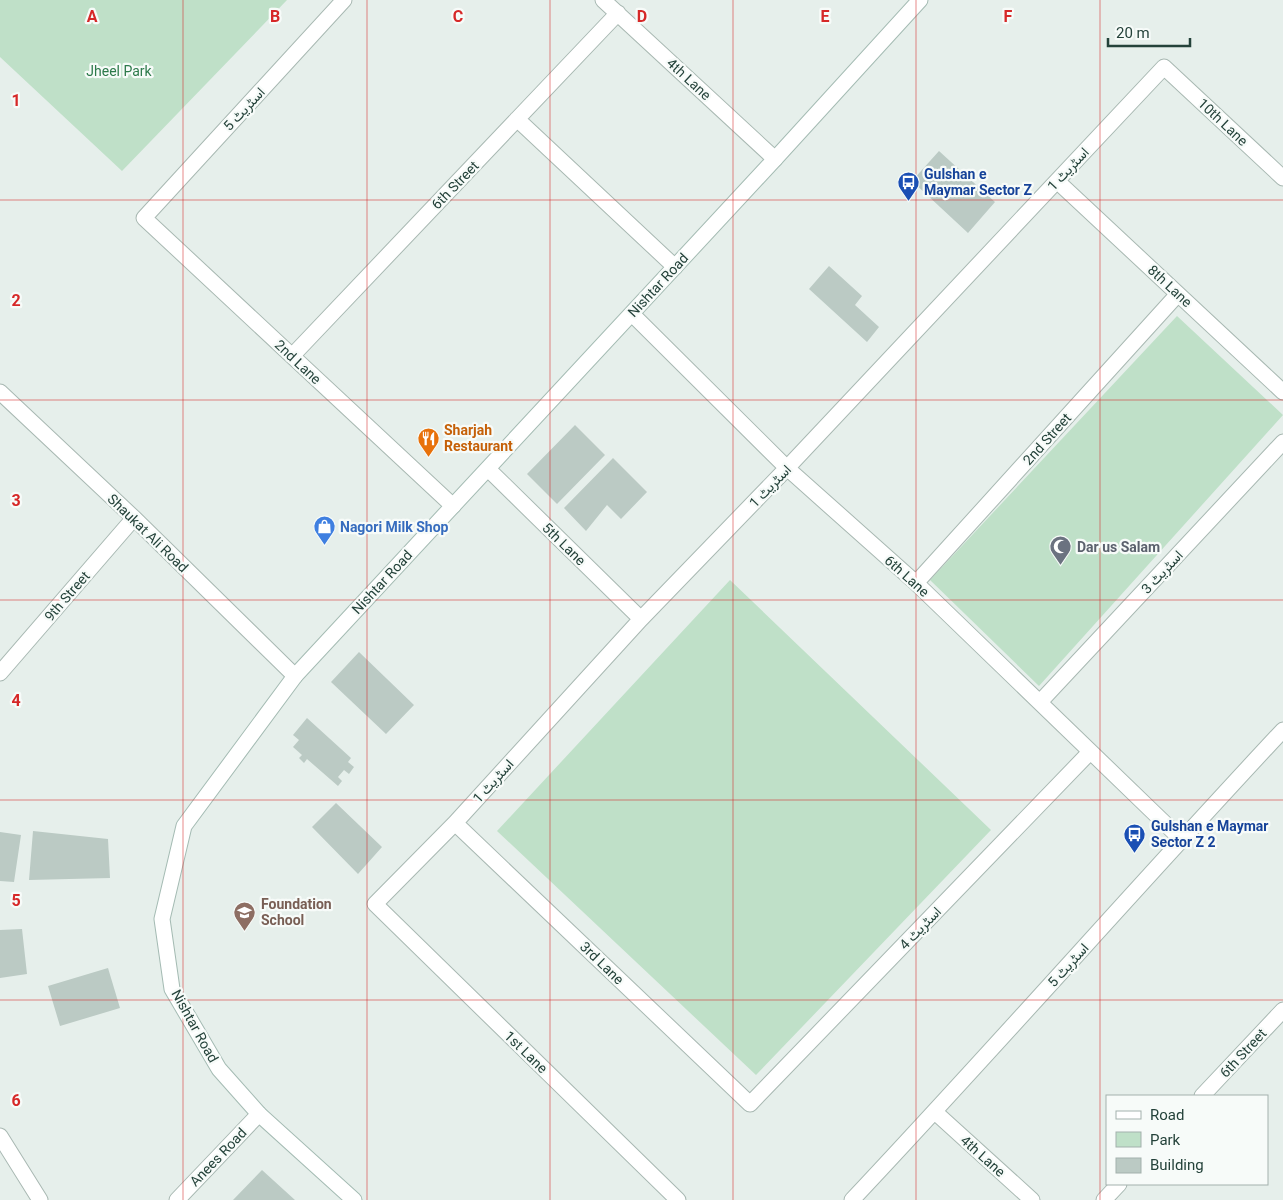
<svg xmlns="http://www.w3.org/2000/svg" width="1283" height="1200" font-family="Roboto,Vazirmatn,sans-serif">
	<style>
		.green { fill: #bfe0c8 }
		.building { fill: #bbcac4 }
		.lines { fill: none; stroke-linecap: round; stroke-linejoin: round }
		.street-casing { stroke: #a8b8b2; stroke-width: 17 }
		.secondary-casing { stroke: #a4bbb3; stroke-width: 17 }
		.street { stroke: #fff; stroke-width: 15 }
		.secondary { stroke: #fff; stroke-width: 15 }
		.grid { fill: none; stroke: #d62828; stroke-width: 1; stroke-opacity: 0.55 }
		.labels { text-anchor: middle; stroke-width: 4.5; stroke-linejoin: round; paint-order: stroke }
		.park-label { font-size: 14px; fill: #2d7a4b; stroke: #f7fbf9 }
		.street-label { font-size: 14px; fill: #24423a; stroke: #f7fbf9 }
		.transit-label { font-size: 14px; font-weight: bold; fill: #164399; stroke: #f7fbf9; text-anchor: start }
		.food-label { font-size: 14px; font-weight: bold; fill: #c56008; stroke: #f7fbf9; text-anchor: start }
		.shop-label { font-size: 14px; font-weight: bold; fill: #366cbe; stroke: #f7fbf9; text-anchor: start }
		.worship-label { font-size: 14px; font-weight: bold; fill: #5b616d; stroke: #f7fbf9; text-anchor: start }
		.education-label { font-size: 14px; font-weight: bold; fill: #785e54; stroke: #f7fbf9; text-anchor: start }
		.grid-label { font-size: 16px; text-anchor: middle; font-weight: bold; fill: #d62828; stroke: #f7fbf9; stroke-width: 4.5; stroke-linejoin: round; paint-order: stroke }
	</style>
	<rect width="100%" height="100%" fill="#e6efeb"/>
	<path class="green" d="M 0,0 L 287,0 L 122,171 L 0,57 Z
		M 1177,316 L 1283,415 L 1039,686 L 930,580 Z
		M 730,580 L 991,830 L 756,1075 L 497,831 Z"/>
	<path class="building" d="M 939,151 L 995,202 L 968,233 L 912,181 Z
		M 829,266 L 862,296 L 855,305 L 879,327 L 867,342 L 809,289 Z
		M 575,425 L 605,455 L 557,504 L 527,474 Z
		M 613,458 L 647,492 L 621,519 L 607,505 L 586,531 L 564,508 Z
		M 359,652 L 414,705 L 386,734 L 331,682 Z
		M 307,718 L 351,758 L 348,762 L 354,767 L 349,774 L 344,770 L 338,777 L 342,781 L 338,786 L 307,759 L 304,763 L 299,758 L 302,755 L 293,747 L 299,740 L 293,735 Z
		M 336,803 L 382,847 L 358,874 L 312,827 Z
		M 33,831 L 108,839 L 110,878 L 29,880 Z
		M 0,832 L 21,835 L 14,882 L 0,881 Z
		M 22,929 L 27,974 L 0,978 L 0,930 Z
		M 108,968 L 120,1008 L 60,1026 L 48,986 Z
		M 262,1170 L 295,1200 L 233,1200 Z"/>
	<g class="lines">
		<defs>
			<path id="street" d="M 344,0 L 144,218 L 453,506
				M 603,0 L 775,159
				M 517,119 L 675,267
				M 1057,181 L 1283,392
				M 632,314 L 787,468 L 916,583 L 1181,839
				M 292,356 L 618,13
				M 0,392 L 134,518 L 295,676
				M 488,469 L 641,619
				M 916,583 L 1178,294
				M 0,673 L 134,518
				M 1040,702 L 1283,442
				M 455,823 L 750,1104 L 1090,752
				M 1202,1096 L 1283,1010
				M 935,1112 L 1032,1200
				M 0,1136 L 40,1200
				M 177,1200 L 259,1114
				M 678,1200 L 375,904 L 455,823 L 641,619 L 787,468 L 1164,67 L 1283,178
				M 852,1200 C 998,1045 1138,885 1283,730
				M 1104,1200 L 1119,1184"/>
			<path id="secondary" d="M 354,1200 L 259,1114 L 219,1069 L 172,989 L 162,919 L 184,826 L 295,676 L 775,159 L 920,0"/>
		</defs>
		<use href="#street" class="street-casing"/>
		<use href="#secondary" class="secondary-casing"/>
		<use href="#street" class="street"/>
		<use href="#secondary" class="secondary"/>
	</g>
	<path class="grid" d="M 183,0 L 183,1200M 367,0 L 367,1200M 550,0 L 550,1200M 733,0 L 733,1200M 916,0 L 916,1200M 1100,0 L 1100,1200M 0,200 L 1283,200M 0,400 L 1283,400M 0,600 L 1283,600M 0,800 L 1283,800M 0,1000 L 1283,1000"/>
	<defs>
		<symbol id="bus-pin" viewBox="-11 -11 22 30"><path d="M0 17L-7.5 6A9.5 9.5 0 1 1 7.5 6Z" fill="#1a4fb4" stroke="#f7fbf9"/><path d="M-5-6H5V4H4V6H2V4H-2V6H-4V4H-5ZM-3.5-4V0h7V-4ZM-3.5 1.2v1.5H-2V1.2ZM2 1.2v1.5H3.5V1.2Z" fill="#fff"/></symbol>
		<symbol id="restaurant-pin" viewBox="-11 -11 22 30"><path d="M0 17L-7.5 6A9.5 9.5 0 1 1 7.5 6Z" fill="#e8710a" stroke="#f7fbf9"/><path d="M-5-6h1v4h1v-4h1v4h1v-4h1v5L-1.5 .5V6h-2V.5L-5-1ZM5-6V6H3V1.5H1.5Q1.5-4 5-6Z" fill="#fff"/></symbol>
		<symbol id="shop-pin" viewBox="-11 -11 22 30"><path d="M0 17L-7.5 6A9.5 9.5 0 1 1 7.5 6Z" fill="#3f7fe0" stroke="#f7fbf9"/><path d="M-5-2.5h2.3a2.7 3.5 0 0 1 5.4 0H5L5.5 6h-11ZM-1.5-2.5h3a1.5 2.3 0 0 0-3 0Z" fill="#fff"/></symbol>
		<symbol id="mosque-pin" viewBox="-11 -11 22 30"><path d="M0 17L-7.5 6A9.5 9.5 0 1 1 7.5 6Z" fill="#6b7280" stroke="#f7fbf9"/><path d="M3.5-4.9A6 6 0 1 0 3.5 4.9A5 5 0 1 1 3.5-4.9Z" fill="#fff"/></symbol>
		<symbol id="school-pin" viewBox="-11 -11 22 30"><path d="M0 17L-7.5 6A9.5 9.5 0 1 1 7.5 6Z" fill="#8d6e63" stroke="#f7fbf9"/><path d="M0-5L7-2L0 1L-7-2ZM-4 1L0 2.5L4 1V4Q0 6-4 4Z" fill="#fff"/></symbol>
	</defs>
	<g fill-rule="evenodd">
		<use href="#bus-pin" x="896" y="170" width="25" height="34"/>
		<use href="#restaurant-pin" x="416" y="426" width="25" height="34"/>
		<use href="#shop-pin" x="312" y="514" width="25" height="34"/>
		<use href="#mosque-pin" x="1048" y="534" width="25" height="34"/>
		<use href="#bus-pin" x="1122" y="822" width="25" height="34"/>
		<use href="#school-pin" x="232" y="900" width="25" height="34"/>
	</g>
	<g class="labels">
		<g class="park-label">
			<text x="119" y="76">Jheel Park</text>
		</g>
		<g class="street-label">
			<text transform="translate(689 79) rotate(43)" y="5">4th Lane</text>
			<text transform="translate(244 109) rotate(-47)" y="5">اسٹریٹ 5</text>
			<text transform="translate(1223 122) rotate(43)" y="5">10th Lane</text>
			<text transform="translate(1068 169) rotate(-47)" y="5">اسٹریٹ 1</text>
			<text transform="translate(455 185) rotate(-46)" y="5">6th Street</text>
			<text transform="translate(658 285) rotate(-47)" y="5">Nishtar Road</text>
			<text transform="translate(1170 286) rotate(43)" y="5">8th Lane</text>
			<text transform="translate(298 362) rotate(43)" y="5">2nd Lane</text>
			<text transform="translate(1047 439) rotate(-48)" y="5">2nd Street</text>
			<text transform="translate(770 486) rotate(-46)" y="5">اسٹریٹ 1</text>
			<text transform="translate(148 533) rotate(44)" y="5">Shaukat Ali Road</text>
			<text transform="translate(564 544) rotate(44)" y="5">5th Lane</text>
			<text transform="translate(1162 572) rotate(-47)" y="5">اسٹریٹ 3</text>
			<text transform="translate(907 576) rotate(42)" y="5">6th Lane</text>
			<text transform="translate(382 582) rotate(-47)" y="5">Nishtar Road</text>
			<text transform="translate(67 596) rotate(-49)" y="5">9th Street</text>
			<text transform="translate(493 781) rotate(-48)" y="5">اسٹریٹ 1</text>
			<text transform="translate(920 928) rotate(-46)" y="5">اسٹریٹ 4</text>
			<text transform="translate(602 963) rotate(44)" y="5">3rd Lane</text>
			<text transform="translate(1068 965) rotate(-48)" y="5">اسٹریٹ 5</text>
			<text transform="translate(195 1026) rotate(61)" y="5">Nishtar Road</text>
			<text transform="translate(526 1052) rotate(44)" y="5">1st Lane</text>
			<text transform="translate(1243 1053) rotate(-47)" y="5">6th Street</text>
			<text transform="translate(983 1156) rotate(42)" y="5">4th Lane</text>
			<text transform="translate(218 1157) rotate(-46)" y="5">Anees Road</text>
		</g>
		<g class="transit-label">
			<text x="924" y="179">Gulshan e<tspan x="924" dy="16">Maymar Sector Z</tspan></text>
			<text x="1151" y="831">Gulshan e Maymar<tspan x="1151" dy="16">Sector Z 2</tspan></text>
		</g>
		<g class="food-label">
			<text x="444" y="435">Sharjah<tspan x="444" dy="16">Restaurant</tspan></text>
		</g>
		<g class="shop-label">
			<text x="340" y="532">Nagori Milk Shop</text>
		</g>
		<g class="worship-label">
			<text x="1077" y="552">Dar us Salam</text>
		</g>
		<g class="education-label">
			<text x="261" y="909">Foundation<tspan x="261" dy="16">School</tspan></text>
		</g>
	</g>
	<g class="grid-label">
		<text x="92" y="22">A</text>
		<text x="275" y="22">B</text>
		<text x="458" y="22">C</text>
		<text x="642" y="22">D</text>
		<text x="825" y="22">E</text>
		<text x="1008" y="22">F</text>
		<text x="16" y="106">1</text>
		<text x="16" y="306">2</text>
		<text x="16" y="506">3</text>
		<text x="16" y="706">4</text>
		<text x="16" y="906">5</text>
		<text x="16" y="1106">6</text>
	</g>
	<rect x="1106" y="1095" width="162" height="90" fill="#f7fbf9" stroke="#a3b1ad"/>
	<rect x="1116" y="1111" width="25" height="8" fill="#ffffff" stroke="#a3b1ad"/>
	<text x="1150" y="1120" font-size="15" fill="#24423a">Road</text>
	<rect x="1116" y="1132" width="25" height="15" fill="#bfe0c8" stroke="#a3b1ad"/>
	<text x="1150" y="1145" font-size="15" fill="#24423a">Park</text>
	<rect x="1116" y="1158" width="25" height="15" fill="#bbcac4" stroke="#a3b1ad"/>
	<text x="1150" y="1170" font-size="15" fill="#24423a">Building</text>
	<path d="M1108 38v8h82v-8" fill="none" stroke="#24423a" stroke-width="2.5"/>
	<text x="1116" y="38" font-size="15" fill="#24423a" stroke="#f7fbf9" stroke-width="4" paint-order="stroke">20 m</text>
</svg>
